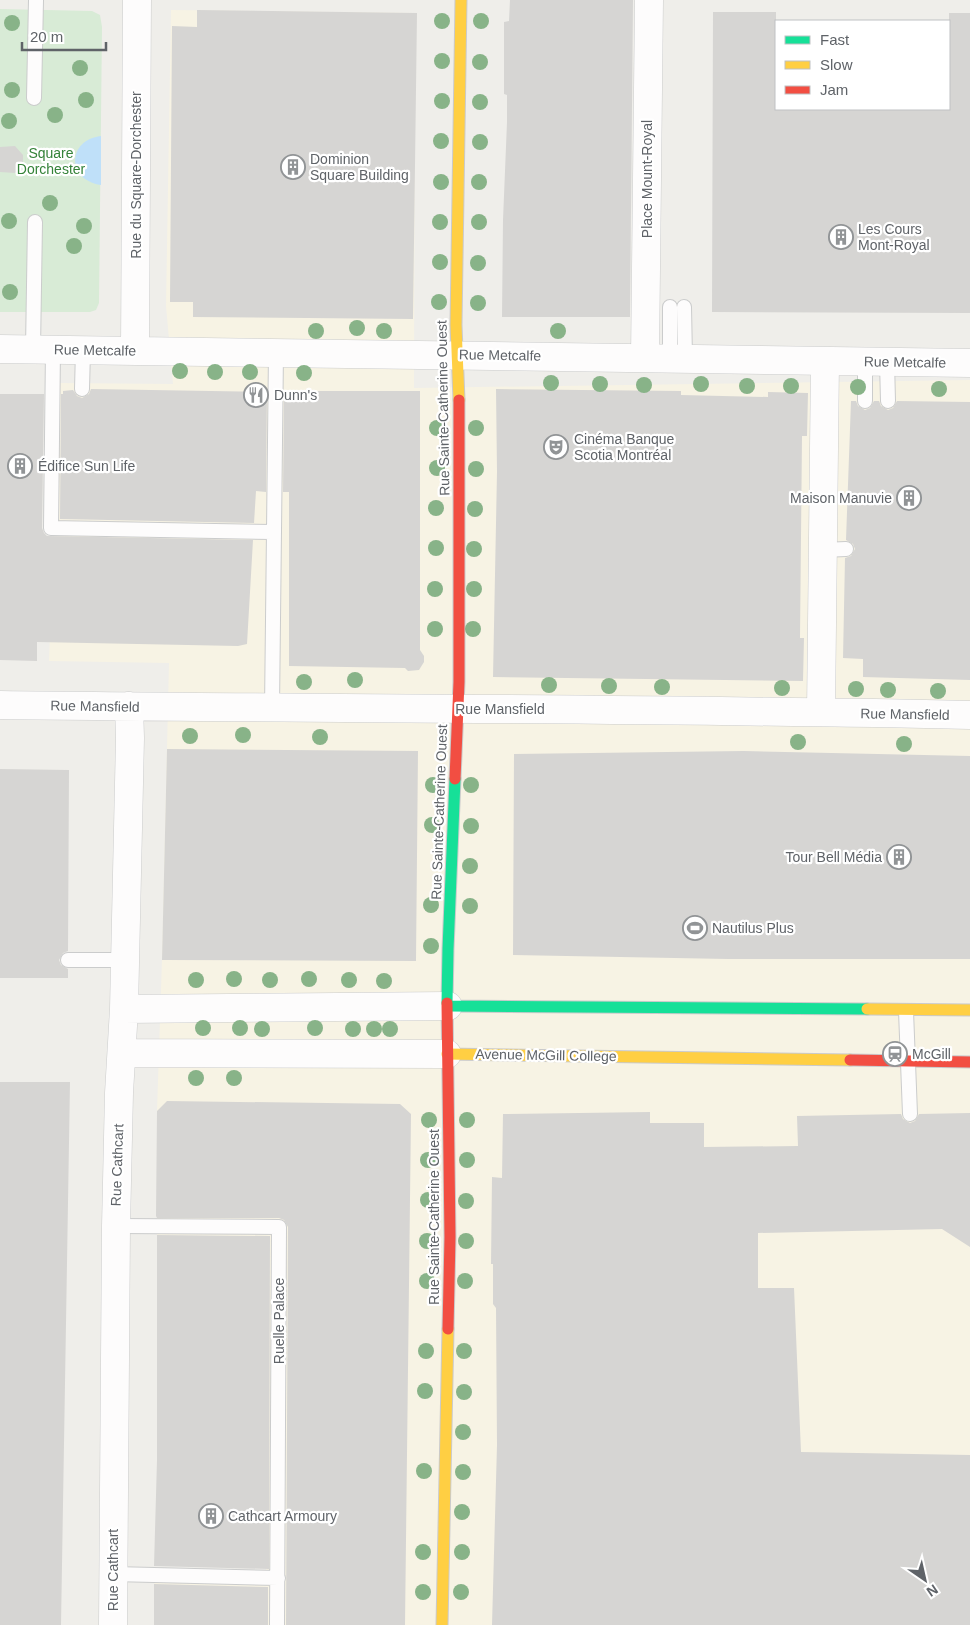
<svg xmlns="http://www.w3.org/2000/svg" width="970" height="1625" font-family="Arial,sans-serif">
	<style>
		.commercial { fill: #f7f3e4 }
		.green { fill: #d8ebd6 }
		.water { fill: #bfe0f9 }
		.building { fill: #d6d5d3 }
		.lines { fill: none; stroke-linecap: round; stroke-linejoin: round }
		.lane-casing { stroke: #cbcccc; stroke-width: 16 }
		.street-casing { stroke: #cbcccc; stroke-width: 29 }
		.fast-casing { stroke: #cacacb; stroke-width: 13 }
		.slow-casing { stroke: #cacacb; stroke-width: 13 }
		.jam-casing { stroke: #cacacb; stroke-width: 13 }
		.lane { stroke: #fdfcfc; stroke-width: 14 }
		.street { stroke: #fdfcfc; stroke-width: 28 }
		.fast { stroke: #16e098; stroke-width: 11 }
		.slow { stroke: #ffcf43; stroke-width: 11 }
		.jam { stroke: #f24e42; stroke-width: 11 }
		.tree { fill: #88b388 }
		.labels { text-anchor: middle; stroke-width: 4.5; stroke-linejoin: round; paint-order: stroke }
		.park-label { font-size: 14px; fill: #348238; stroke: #fff }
		.poi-label { font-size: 14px; fill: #5f6368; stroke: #fff; text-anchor: start }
		.street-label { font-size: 14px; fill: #5f6368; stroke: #fff }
	</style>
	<rect width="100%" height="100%" fill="#efeeea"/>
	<path class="commercial" d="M 171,10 L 415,13 L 414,388 L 970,380 L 970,1625 L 156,1625 L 154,1570 L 266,1572 L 268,1461 L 157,1239 L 157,1111 L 162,959 L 169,663 L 49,661 L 60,383 L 173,384 L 166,306 Z"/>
	<path class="green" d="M 0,9 L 92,11 L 100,15 L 102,27 L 99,303 L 96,310 L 90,312 L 0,312 Z"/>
	<path class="water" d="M 101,136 L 101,185 C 66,180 67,140 101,136 Z"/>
	<path class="building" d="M 510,0 L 633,0 L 630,317 L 502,317 L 503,220 L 507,122 L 507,95 L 504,94 L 504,22 L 509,21 Z
		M 197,10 L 417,13 L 413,319 L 193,317 L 193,302 L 170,302 L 172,26 L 197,27 Z
		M 713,12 L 776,12 L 776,109 L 949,109 L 949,13 L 970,13 L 970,313 L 712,312 Z
		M 15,146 L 23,155 L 23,165 L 15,173 L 0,172 L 0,147 Z
		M 91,389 L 267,392 L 266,492 L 256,491 L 254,523 L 60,519 L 61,394 L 63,394 L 63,391 L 73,390 L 77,396 L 82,398 L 89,394 Z
		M 496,389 L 681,391 L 681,395 L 768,397 L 768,392 L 808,393 L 807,436 L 802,436 L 800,638 L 804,638 L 803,681 L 493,677 L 497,472 Z
		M 289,391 L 420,391 L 420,650 L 424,656 L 424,662 L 419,670 L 408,671 L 405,668 L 289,666 L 289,492 L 283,492 L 284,392 L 289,392 Z
		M 0,394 L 44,394 L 42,528 L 44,533 L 47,536 L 253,540 L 247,644 L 238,646 L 37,642 L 37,661 L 0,660 Z
		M 851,401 L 856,401 L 858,406 L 865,410 L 870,408 L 874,401 L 879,401 L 881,406 L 888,410 L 893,408 L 897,401 L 970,402 L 970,680 L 863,677 L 863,659 L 843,658 L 845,558 L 851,556 L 855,549 L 853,544 L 846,540 Z
		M 167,749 L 418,751 L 416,961 L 162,960 Z
		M 744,751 L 970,756 L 970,959 L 728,959 L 513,955 L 514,754 Z
		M 0,769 L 69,770 L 68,951 L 63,953 L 59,960 L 61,965 L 68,969 L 68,978 L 0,978 Z
		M 0,1082 L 70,1082 L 61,1625 L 0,1625 Z
		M 167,1101 L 400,1104 L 411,1114 L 405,1625 L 286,1625 L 288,1227 L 284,1220 L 279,1218 L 157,1218 L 156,1216 L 157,1111 Z
		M 650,1112 L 650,1123 L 704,1123 L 704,1147 L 798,1146 L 797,1116 L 901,1114 L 903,1119 L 910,1123 L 915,1121 L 919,1114 L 970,1113 L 970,1247 L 942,1229 L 758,1233 L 758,1288 L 794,1288 L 801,1452 L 970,1455 L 970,1625 L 492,1625 L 497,1445 L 496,1308 L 493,1304 L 493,1264 L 491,1264 L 492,1177 L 502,1178 L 503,1114 Z
		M 157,1235 L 270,1236 L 269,1569 L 154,1566 L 157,1460 Z
		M 154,1584 L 268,1587 L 268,1625 L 154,1625 Z"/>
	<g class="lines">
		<defs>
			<path id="lane" d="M 34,98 L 36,0
				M 684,307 L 685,358
				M 33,349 L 35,222
				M 53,349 L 51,528 L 273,532
				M 670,358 L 670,307
				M 865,361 L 865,401
				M 887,362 L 888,401
				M 82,389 L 83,350
				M 823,550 L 846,549
				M 272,709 L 276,352
				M 68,960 L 125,960
				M 906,1011 L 910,1114
				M 116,1226 L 279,1227 L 277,1625
				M 113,1574 L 278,1578"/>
			<path id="street" d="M 0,349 L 970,363
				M 135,351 L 137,0
				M 645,358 L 649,0
				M 0,705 C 323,709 647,708 970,715
				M 821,712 L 825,361
				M 124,1009 L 448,1006
				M 122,1053 L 447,1054
				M 113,1625 L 116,1226 L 119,1093 L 124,1009 L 130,738 L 129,706"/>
			<path id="fast" d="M 447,1003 L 448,949 L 455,779
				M 448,1006 L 867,1009"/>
			<path id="slow" d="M 459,400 L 456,325 L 461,0
				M 867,1009 L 970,1010
				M 447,1054 L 850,1060
				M 442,1625 L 448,1329"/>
			<path id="jam" d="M 455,779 L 459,682 L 459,400
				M 447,1003 L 450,1237 L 448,1329
				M 850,1060 L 970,1062"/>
		</defs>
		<use href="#lane" class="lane-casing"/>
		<use href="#street" class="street-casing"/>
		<use href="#fast" class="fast-casing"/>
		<use href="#slow" class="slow-casing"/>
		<use href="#jam" class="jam-casing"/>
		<use href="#lane" class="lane"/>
		<use href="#street" class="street"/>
		<use href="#fast" class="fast"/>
		<use href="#slow" class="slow"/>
		<use href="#jam" class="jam"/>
	</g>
	<g class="tree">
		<circle cx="442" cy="21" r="8"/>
		<circle cx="481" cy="21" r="8"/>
		<circle cx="12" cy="23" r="8"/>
		<circle cx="442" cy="61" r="8"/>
		<circle cx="480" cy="62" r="8"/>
		<circle cx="80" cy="68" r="8"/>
		<circle cx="12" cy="90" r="8"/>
		<circle cx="86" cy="100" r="8"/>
		<circle cx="442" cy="101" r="8"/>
		<circle cx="480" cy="102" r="8"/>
		<circle cx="55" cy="115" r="8"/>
		<circle cx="9" cy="121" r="8"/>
		<circle cx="441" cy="141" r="8"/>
		<circle cx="480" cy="142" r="8"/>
		<circle cx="441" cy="182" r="8"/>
		<circle cx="479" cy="182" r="8"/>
		<circle cx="50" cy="203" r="8"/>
		<circle cx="9" cy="221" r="8"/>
		<circle cx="440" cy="222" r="8"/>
		<circle cx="479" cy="222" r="8"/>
		<circle cx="84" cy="226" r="8"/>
		<circle cx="74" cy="246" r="8"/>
		<circle cx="440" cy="262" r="8"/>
		<circle cx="478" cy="263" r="8"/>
		<circle cx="10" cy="292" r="8"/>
		<circle cx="439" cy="302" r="8"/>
		<circle cx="478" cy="303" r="8"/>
		<circle cx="357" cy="328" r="8"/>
		<circle cx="316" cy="331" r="8"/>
		<circle cx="384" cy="331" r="8"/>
		<circle cx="558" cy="331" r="8"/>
		<circle cx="180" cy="371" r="8"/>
		<circle cx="215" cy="372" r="8"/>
		<circle cx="250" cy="372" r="8"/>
		<circle cx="304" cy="373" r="8"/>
		<circle cx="551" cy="383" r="8"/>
		<circle cx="600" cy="384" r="8"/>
		<circle cx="701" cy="384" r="8"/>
		<circle cx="644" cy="385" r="8"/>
		<circle cx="747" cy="386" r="8"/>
		<circle cx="791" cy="386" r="8"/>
		<circle cx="858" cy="387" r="8"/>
		<circle cx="939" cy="389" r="8"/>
		<circle cx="437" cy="428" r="8"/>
		<circle cx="476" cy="428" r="8"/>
		<circle cx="437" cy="468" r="8"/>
		<circle cx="476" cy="469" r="8"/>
		<circle cx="436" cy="508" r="8"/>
		<circle cx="475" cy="509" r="8"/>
		<circle cx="436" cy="548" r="8"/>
		<circle cx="474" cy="549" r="8"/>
		<circle cx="435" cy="589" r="8"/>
		<circle cx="474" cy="589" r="8"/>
		<circle cx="435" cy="629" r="8"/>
		<circle cx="473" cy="629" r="8"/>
		<circle cx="355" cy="680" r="8"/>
		<circle cx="304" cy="682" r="8"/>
		<circle cx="549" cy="685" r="8"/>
		<circle cx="609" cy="686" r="8"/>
		<circle cx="662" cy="687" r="8"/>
		<circle cx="782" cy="688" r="8"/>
		<circle cx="856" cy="689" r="8"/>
		<circle cx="888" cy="690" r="8"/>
		<circle cx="938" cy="691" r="8"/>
		<circle cx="243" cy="735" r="8"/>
		<circle cx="190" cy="736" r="8"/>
		<circle cx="320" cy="737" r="8"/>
		<circle cx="798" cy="742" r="8"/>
		<circle cx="904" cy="744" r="8"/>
		<circle cx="433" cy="785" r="8"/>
		<circle cx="471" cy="785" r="8"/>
		<circle cx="432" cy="825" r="8"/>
		<circle cx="471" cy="826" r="8"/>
		<circle cx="470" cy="866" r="8"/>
		<circle cx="431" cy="905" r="8"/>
		<circle cx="470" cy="906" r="8"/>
		<circle cx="431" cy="946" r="8"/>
		<circle cx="234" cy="979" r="8"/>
		<circle cx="309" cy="979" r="8"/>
		<circle cx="196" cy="980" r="8"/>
		<circle cx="270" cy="980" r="8"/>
		<circle cx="349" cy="980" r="8"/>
		<circle cx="384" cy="981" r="8"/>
		<circle cx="203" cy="1028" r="8"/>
		<circle cx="240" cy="1028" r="8"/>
		<circle cx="315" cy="1028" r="8"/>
		<circle cx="262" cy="1029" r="8"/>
		<circle cx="353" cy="1029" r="8"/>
		<circle cx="374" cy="1029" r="8"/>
		<circle cx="390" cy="1029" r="8"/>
		<circle cx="196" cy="1078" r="8"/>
		<circle cx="234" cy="1078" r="8"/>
		<circle cx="429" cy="1120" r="8"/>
		<circle cx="467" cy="1120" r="8"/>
		<circle cx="428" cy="1160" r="8"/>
		<circle cx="467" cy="1160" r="8"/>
		<circle cx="428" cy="1200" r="8"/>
		<circle cx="466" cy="1201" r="8"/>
		<circle cx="427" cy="1241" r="8"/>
		<circle cx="466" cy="1241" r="8"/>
		<circle cx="427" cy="1281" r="8"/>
		<circle cx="465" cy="1281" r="8"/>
		<circle cx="426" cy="1351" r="8"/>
		<circle cx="464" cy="1351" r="8"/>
		<circle cx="425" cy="1391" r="8"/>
		<circle cx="464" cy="1392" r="8"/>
		<circle cx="463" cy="1432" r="8"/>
		<circle cx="424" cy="1471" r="8"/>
		<circle cx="463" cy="1472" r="8"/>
		<circle cx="462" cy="1512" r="8"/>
		<circle cx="423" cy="1552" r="8"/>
		<circle cx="462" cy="1552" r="8"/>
		<circle cx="423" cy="1592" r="8"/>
		<circle cx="461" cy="1592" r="8"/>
	</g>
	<defs>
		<symbol id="building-ring" viewBox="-11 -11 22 22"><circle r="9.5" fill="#fff" stroke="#919496" stroke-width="1.5"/><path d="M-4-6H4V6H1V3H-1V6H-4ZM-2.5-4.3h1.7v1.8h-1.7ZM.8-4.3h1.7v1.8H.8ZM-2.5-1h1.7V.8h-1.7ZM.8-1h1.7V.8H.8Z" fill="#919496"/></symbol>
		<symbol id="restaurant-ring" viewBox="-11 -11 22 22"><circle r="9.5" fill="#fff" stroke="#919496" stroke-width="1.5"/><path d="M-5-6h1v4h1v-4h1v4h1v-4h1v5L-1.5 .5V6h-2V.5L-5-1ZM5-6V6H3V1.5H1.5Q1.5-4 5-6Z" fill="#919496"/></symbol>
		<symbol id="theatre-ring" viewBox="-11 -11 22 22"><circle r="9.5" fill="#fff" stroke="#919496" stroke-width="1.5"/><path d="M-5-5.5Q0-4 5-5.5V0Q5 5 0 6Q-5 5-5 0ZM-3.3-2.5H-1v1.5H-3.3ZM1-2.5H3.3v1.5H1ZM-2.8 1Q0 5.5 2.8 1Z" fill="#919496"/></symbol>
		<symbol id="stadium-ring" viewBox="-11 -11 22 22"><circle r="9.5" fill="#fff" stroke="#919496" stroke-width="1.5"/><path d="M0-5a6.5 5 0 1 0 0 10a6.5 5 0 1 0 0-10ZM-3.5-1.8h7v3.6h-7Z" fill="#919496"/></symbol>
		<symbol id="station-ring" viewBox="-11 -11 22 22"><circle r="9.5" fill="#fff" stroke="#919496" stroke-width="1.5"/><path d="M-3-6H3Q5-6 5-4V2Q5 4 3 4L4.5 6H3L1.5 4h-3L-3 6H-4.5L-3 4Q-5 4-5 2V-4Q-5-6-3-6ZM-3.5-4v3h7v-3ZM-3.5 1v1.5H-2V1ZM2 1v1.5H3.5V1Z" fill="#919496"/></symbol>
	</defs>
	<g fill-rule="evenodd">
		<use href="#building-ring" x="279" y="153" width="28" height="28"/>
		<use href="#building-ring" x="827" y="223" width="28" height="28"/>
		<use href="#restaurant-ring" x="242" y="381" width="28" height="28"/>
		<use href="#theatre-ring" x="542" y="433" width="28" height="28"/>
		<use href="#building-ring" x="6" y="452" width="28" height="28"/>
		<use href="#building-ring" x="895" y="484" width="28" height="28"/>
		<use href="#building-ring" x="885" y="843" width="28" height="28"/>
		<use href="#stadium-ring" x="681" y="914" width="28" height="28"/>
		<use href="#station-ring" x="881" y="1040" width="28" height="28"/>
		<use href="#building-ring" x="197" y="1502" width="28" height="28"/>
	</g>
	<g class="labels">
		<g class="park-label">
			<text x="51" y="158">Square<tspan x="51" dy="16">Dorchester</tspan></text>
		</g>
		<g class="poi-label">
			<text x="310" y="164">Dominion<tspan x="310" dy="16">Square Building</tspan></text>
			<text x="858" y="234">Les Cours<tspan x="858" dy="16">Mont-Royal</tspan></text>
			<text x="274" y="400">Dunn's</text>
			<text x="574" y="444">Cinéma Banque<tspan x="574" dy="16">Scotia Montréal</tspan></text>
			<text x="38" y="471">Édifice Sun Life</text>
			<text x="892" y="503" text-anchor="end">Maison Manuvie</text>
			<text x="882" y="862" text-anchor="end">Tour Bell Média</text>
			<text x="712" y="933">Nautilus Plus</text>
			<text x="912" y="1059">McGill</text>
			<text x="228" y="1521">Cathcart Armoury</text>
		</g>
		<g class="street-label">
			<text transform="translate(136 175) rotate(-90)" y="5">Rue du Square-Dorchester</text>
			<text transform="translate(647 179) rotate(-90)" y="5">Place Mount-Royal</text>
			<text transform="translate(95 350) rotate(1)" y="5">Rue Metcalfe</text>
			<text transform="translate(500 355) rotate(1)" y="5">Rue Metcalfe</text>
			<text transform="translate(905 362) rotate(1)" y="5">Rue Metcalfe</text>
			<text transform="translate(443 408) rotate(-91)" y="5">Rue Sainte-Catherine Ouest</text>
			<text transform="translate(95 706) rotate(1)" y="5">Rue Mansfield</text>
			<text x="500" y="714">Rue Mansfield</text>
			<text transform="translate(905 714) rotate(1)" y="5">Rue Mansfield</text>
			<text transform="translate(439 812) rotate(-88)" y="5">Rue Sainte-Catherine Ouest</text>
			<text transform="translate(546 1055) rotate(1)" y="5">Avenue McGill College</text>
			<text transform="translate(117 1165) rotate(-88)" y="5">Rue Cathcart</text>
			<text transform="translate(434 1217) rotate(-90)" y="5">Rue Sainte-Catherine Ouest</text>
			<text transform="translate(279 1321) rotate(-90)" y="5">Ruelle Palace</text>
			<text transform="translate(113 1570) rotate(-90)" y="5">Rue Cathcart</text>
		</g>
	</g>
	<rect x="775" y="20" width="175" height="90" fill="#ffffff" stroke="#bfc1c3"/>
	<rect x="785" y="36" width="25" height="8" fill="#16e098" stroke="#bfc1c3"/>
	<text x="820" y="45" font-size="15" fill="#5f6368">Fast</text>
	<rect x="785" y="61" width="25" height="8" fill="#ffcf43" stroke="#bfc1c3"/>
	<text x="820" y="70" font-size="15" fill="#5f6368">Slow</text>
	<rect x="785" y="86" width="25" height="8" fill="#f24e42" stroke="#bfc1c3"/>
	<text x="820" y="95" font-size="15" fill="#5f6368">Jam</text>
	<g transform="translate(925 1580) rotate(146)" stroke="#ffffff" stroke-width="4" paint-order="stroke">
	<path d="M0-4L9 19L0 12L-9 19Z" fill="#5f6368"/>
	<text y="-8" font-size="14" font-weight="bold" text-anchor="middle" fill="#5f6368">N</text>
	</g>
	<path d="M22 42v8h84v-8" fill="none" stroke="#5f6368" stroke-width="2.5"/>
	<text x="30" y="42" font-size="15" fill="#5f6368" stroke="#ffffff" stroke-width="4" paint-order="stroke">20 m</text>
</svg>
